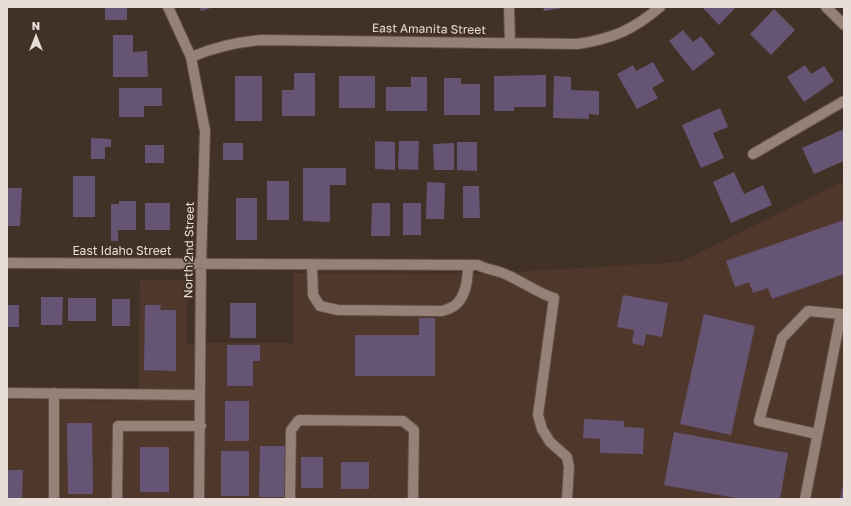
<svg xmlns="http://www.w3.org/2000/svg" width="851" height="506" font-family="'Golos Text',sans-serif">
	<style>
		.built { fill: #4f382b }
		.building { fill: #665475 }
		.lines { fill: none; stroke-linecap: round; stroke-linejoin: round }
		.minor-casing { stroke: #5e5047; stroke-width: 12 }
		.minor { stroke: #958176; stroke-width: 10 }
		.labels { text-anchor: middle; stroke-width: 3.5; stroke-linejoin: round; paint-order: stroke }
		.street-label { font-size: 12px; fill: #e8ddd7; stroke: #423127 }
	</style>
	<rect width="100%" height="100%" fill="#423127"/>
	<path class="built" d="M 844,181 L 844,499 L 7,499 L 7,400 L 138,401 L 140,280 L 187,280 L 187,343 L 293,343 L 293,273 L 485,274 L 681,262 Z"/>
	<path class="building" d="M 105,7 L 127,7 L 127,20 L 105,20 Z
		M 200,7 L 214,7 L 201,11 Z
		M 253,7 L 274,7 L 274,8 L 253,8 Z
		M 365,7 L 408,7 L 408,8 L 365,8 Z
		M 543,7 L 563,7 L 563,8 L 544,11 Z
		M 702,7 L 736,7 L 719,25 Z
		M 774,9 L 795,30 L 771,55 L 750,34 Z
		M 683,30 L 693,42 L 701,36 L 715,54 L 693,71 L 669,41 Z
		M 113,35 L 133,35 L 133,52 L 147,51 L 148,77 L 113,77 Z
		M 653,62 L 664,81 L 652,88 L 658,98 L 637,109 L 617,74 L 633,65 L 636,71 Z
		M 805,65 L 811,74 L 824,66 L 834,81 L 804,102 L 787,77 Z
		M 294,73 L 315,73 L 315,116 L 282,116 L 282,90 L 294,90 Z
		M 546,75 L 546,107 L 514,107 L 514,111 L 494,111 L 494,76 Z
		M 235,76 L 262,76 L 262,121 L 235,121 Z
		M 339,76 L 375,76 L 375,108 L 339,108 Z
		M 554,76 L 571,77 L 571,90 L 599,91 L 599,115 L 589,114 L 589,119 L 553,118 Z
		M 411,77 L 427,77 L 427,111 L 386,111 L 386,87 L 411,87 Z
		M 444,78 L 461,78 L 461,84 L 480,84 L 480,115 L 444,115 Z
		M 119,88 L 162,88 L 162,106 L 144,106 L 144,117 L 119,117 Z
		M 720,108 L 728,127 L 713,133 L 724,158 L 701,168 L 682,125 Z
		M 844,129 L 844,161 L 814,174 L 802,148 Z
		M 91,138 L 111,139 L 111,147 L 105,147 L 105,159 L 91,159 Z
		M 375,141 L 395,142 L 395,170 L 375,169 Z
		M 399,141 L 419,141 L 418,170 L 398,169 Z
		M 457,142 L 477,142 L 477,171 L 457,170 Z
		M 223,143 L 243,143 L 243,160 L 223,160 Z
		M 454,143 L 454,170 L 434,170 L 433,144 Z
		M 145,145 L 164,145 L 164,163 L 145,163 Z
		M 303,168 L 346,168 L 346,185 L 330,185 L 330,222 L 303,221 Z
		M 734,172 L 744,194 L 763,185 L 772,205 L 731,223 L 713,182 Z
		M 73,176 L 95,176 L 95,217 L 73,217 Z
		M 267,181 L 289,181 L 289,220 L 267,220 Z
		M 427,182 L 445,183 L 444,219 L 426,219 Z
		M 463,186 L 479,186 L 480,218 L 463,218 Z
		M 7,188 L 22,188 L 20,226 L 7,226 Z
		M 236,198 L 257,198 L 257,240 L 236,240 Z
		M 119,201 L 136,201 L 136,230 L 118,230 L 118,241 L 111,241 L 111,204 L 119,204 Z
		M 145,203 L 170,203 L 170,230 L 145,230 Z
		M 372,203 L 390,203 L 390,236 L 371,236 Z
		M 403,203 L 421,203 L 421,235 L 403,235 Z
		M 844,220 L 844,274 L 772,299 L 768,288 L 753,293 L 749,282 L 735,287 L 726,261 Z
		M 623,295 L 668,303 L 662,337 L 646,334 L 644,346 L 632,343 L 634,330 L 617,327 Z
		M 41,297 L 63,297 L 62,325 L 41,325 Z
		M 68,298 L 96,298 L 96,321 L 68,321 Z
		M 112,299 L 130,299 L 130,326 L 112,326 Z
		M 230,303 L 256,303 L 256,338 L 230,338 Z
		M 7,305 L 19,305 L 19,327 L 7,327 Z
		M 145,305 L 161,305 L 160,310 L 176,310 L 176,371 L 144,370 Z
		M 704,314 L 755,326 L 731,435 L 680,424 Z
		M 419,318 L 435,318 L 435,376 L 355,376 L 355,335 L 419,335 Z
		M 227,345 L 260,345 L 260,361 L 253,361 L 253,386 L 227,386 Z
		M 225,401 L 249,401 L 249,441 L 225,441 Z
		M 584,419 L 624,421 L 624,427 L 644,428 L 643,454 L 600,453 L 600,439 L 583,438 Z
		M 67,423 L 92,423 L 93,494 L 68,494 Z
		M 674,432 L 788,453 L 780,499 L 741,499 L 664,485 Z
		M 260,446 L 285,446 L 284,497 L 259,497 Z
		M 140,447 L 169,447 L 169,492 L 140,492 Z
		M 221,451 L 249,451 L 249,496 L 221,496 Z
		M 301,457 L 323,457 L 323,488 L 301,488 Z
		M 341,462 L 369,462 L 369,489 L 341,489 Z
		M 7,470 L 23,470 L 22,499 L 7,499 Z
		M 843,484 L 844,499 L 840,499 Z"/>
	<g class="lines">
		<defs>
			<path id="minor" d="M 168,7 L 191,57 L 205,131 L 201,265 L 199,499
				M 509,7 L 510,43
				M 826,7 L 844,25
				M 191,57 C 215,47 236,42 262,40 L 577,44 C 612,39 633,30 660,7
				M 753,154 L 844,101
				M 7,263 L 478,265 C 487,270 498,270 507,275 C 524,282 537,293 554,298 L 538,415 L 542,429 L 550,442 L 567,457 L 569,467 L 567,499
				M 312,265 L 313,295 L 320,306 L 338,310 L 442,311 C 446,310 451,308 454,306 C 466,298 468,277 468,265
				M 7,393 L 200,395
				M 54,393 L 54,499
				M 117,499 L 118,426 L 201,426
				M 290,499 L 291,430 L 299,420 L 403,421 L 414,430 L 413,499
				M 805,499 L 841,314 L 808,311 L 782,338 L 759,421 L 817,434"/>
		</defs>
		<use href="#minor" class="minor-casing"/>
		<use href="#minor" class="minor"/>
	</g>
	<g class="labels">
		<g class="street-label">
			<text transform="translate(429 29) rotate(1)" y="4">East Amanita Street</text>
			<text transform="translate(189 250) rotate(-89)" y="4">North 2nd Street</text>
			<text x="122" y="255">East Idaho Street</text>
		</g>
	</g>
	<rect width="851" height="506" fill="none" stroke="#e8ddd7" stroke-width="16"/>
	<g transform="translate(36 36)" stroke="#423127" stroke-width="3" paint-order="stroke">
	<path d="M0-3L7 15L0 10L-7 15Z" fill="#e8ddd7"/>
	<text y="-6" font-size="11" font-weight="bold" text-anchor="middle" fill="#e8ddd7">N</text>
	</g>
</svg>
